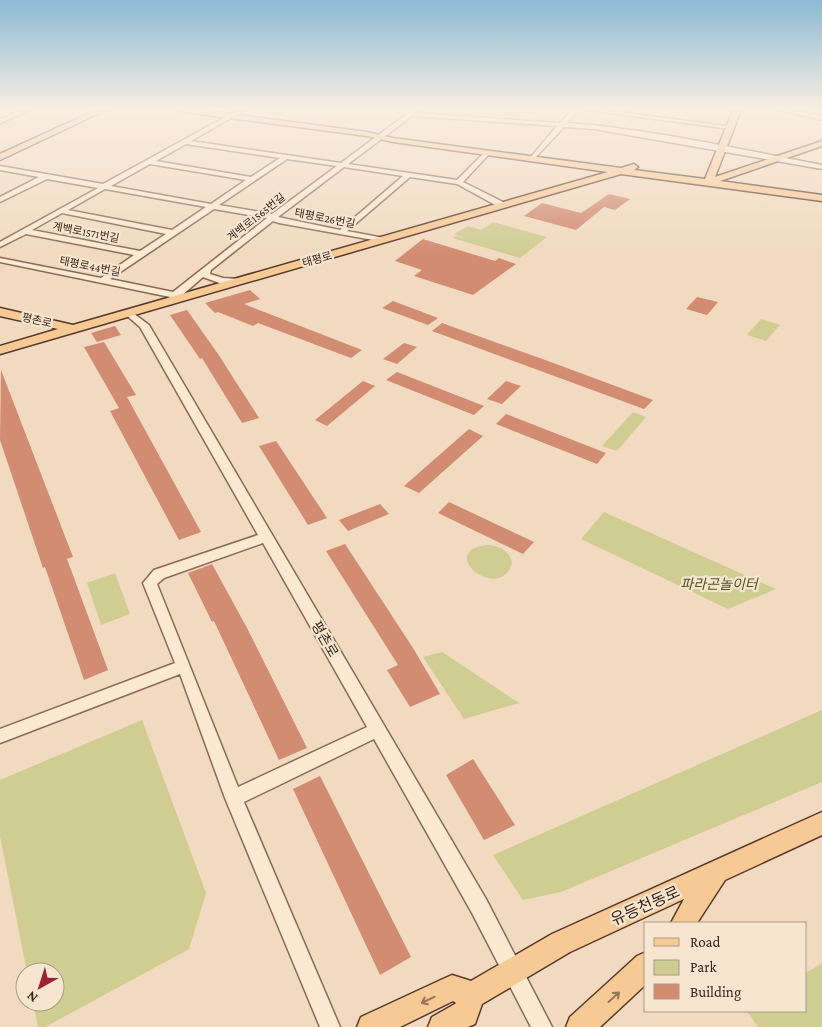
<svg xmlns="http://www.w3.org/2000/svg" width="822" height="1027" font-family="'Crimson Pro','Noto Sans KR',serif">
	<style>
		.green { fill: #cfcd92 }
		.building { fill: #d18c72 }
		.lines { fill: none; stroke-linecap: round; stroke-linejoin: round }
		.minor-casing { stroke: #8a6a56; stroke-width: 3 }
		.major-casing { stroke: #57392b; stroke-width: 3 }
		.minor { fill: #fbe9d2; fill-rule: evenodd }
		.major { fill: #f7c994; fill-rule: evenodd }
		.oneway { stroke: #987758 }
		.labels { text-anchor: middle; stroke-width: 4.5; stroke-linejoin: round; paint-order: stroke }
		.far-street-label { font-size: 11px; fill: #39251c; stroke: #f7e6cf }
		.park-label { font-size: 14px; font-style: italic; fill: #515621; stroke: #f7e6cf }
		.street-label { font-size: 14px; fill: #39251c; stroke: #f7e6cf }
		.near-street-label { font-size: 16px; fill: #39251c; stroke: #f7e6cf }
	</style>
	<rect width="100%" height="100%" fill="#f1dabf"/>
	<path class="green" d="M 493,222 L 547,237 L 520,258 L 452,238 L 456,236 L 467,239 L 454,234 L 468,226 L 481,230 Z
		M 761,319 L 780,325 L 766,341 L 747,335 Z
		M 633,412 L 646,417 L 617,451 L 602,446 Z
		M 604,512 L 776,589 L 728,609 L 581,539 Z
		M 488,545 C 500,546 510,551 512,563 C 499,605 434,550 488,545 Z
		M 115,573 L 130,614 L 101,625 L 87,583 Z
		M 442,652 L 519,703 L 464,719 L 423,657 Z
		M 822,710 L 822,782 L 561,892 L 523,900 L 493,855 Z
		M 142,720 L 206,893 L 189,949 L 45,1027 L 38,1027 L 33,1002 L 55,1002 L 55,972 L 27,972 L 0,836 L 0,780 Z
		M 822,963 L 822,1027 L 758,1027 L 747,1011 L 806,1011 L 806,973 Z"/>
	<path class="building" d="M 609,194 L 630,199 L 615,210 L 604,207 L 576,230 L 524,216 L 542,203 L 581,213 Z
		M 423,239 L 495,261 L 499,258 L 516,264 L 473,295 L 414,276 L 422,270 L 395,261 Z
		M 250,290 L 260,299 L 244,304 L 362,350 L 351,358 L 258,323 L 253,326 L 218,312 L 215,313 L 205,303 Z
		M 697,297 L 718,302 L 707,315 L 686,309 Z
		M 393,301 L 438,318 L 428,325 L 382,308 Z
		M 187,310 L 218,354 L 259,418 L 242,423 L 202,358 L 200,359 L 170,315 Z
		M 442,323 L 548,361 L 653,400 L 644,409 L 432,331 Z
		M 115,326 L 121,335 L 97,342 L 91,333 Z
		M 104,342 L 136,395 L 127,397 L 201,532 L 179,540 L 110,411 L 119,408 L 84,347 Z
		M 404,343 L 417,347 L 397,364 L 383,359 Z
		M 1,370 L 73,557 L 67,559 L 108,670 L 84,680 L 45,567 L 43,568 L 0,440 Z
		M 397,372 L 484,406 L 474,415 L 386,380 Z
		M 363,381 L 375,386 L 327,426 L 315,420 Z
		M 506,381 L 521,386 L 502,404 L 487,399 Z
		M 506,414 L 606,453 L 597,464 L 496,424 Z
		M 469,429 L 483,436 L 419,493 L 404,486 Z
		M 276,441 L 327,518 L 308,525 L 259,446 Z
		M 449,502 L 534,542 L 523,554 L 438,513 Z
		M 380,504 L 389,514 L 348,531 L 339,520 Z
		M 345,544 L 413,648 L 440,694 L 410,707 L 387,670 L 398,665 L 326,551 Z
		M 212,564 L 247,628 L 307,748 L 279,760 L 214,621 L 212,622 L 188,573 Z
		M 473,759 L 515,825 L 484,840 L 446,775 Z
		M 320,776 L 411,957 L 380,975 L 293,789 Z"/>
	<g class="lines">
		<defs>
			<path id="minor" d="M 22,110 L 30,110 L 0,123 L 0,119 Z
				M 238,110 L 245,110 L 191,141 L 341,163 L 412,110 L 419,110 L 416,113 L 560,123 L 572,110 L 578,110 L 567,123 C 652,129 738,149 822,165 L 822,169 L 594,129 L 564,127 L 532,161 L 530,160 L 530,158 L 557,126 L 412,116 L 348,164 L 457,180 L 486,151 L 490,151 L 490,153 L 463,182 L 505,203 L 505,207 L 499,207 L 457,184 L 410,177 L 347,231 L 384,238 L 384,242 L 279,223 L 273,221 L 211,270 L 210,274 L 223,278 L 242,279 L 242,283 L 222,284 L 203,277 L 172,304 L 167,301 L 170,297 L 0,262 L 0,258 L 101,278 L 134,255 L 26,234 L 0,247 L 0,242 L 98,188 L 47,179 L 0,202 L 0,197 L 39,177 L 0,170 L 0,166 L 103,184 ZM 186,144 L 280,158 L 251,177 L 156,161 ZM 287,159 L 337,166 L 272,214 L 219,205 ZM 150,164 L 246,180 L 211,204 L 111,186 ZM 344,167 L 403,176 L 340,230 L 278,217 ZM 105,189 L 206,207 L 172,230 L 68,210 ZM 214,209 L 267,218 L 173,292 L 110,279 ZM 62,213 L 166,234 L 140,251 L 32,230 Z
				M 587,110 L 604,110 L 733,127 L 730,129 Z
				M 780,110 L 791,110 L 822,116 L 822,120 Z
				M 129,310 L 149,325 L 486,899 L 552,1027 L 531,1027 L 472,913 L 374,739 L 244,802 L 340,1027 L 320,1027 L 225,798 L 180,674 L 0,743 L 0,729 L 175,663 L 143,583 L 154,570 L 258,535 L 140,327 L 124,313 ZM 263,543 L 367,727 L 238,787 L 157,584 L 164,578 Z"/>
			<path id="major" d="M 96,110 L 106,110 L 0,160 L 0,154 Z
				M 180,110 L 201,110 L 367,132 L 393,138 L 621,168 L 634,164 L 638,167 L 634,170 L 705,179 L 733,110 L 741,110 L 715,177 L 822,141 L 822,146 L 720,181 L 822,195 L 822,201 L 621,174 L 0,354 L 0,346 L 58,329 L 0,316 L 0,308 L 73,325 L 608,172 L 393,142 L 367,136 L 184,112 Z
				M 822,812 L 822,835 L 725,880 L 697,923 L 671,923 L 684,899 L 570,952 L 482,1004 L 475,1024 L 468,1027 L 428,1027 L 432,1017 L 455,1004 L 456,1003 L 453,1001 L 400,1027 L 357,1027 L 361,1017 L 443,979 L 452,975 L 471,981 L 552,934 Z
				M 646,952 L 646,985 L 643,987 L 600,1027 L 566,1027 L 570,1017 L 637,956 Z"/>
		</defs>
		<use href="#minor" class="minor-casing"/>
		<use href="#major" class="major-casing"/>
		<use href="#minor" class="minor"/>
		<use href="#major" class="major"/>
	</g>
	<defs><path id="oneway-shaft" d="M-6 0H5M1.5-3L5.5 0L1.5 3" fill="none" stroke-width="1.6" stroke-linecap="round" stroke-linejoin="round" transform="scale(1.25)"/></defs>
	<g class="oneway">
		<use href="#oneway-shaft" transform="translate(614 997) rotate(-42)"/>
		<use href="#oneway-shaft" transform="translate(428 1000) rotate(154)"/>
	</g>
	<linearGradient id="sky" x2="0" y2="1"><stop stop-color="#8cbad3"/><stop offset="0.43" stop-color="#f9eee2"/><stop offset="1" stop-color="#f9eee2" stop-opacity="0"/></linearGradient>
	<rect width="822" height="254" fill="url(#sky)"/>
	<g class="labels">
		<g class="far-street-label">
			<text transform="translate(256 217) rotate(-38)" y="4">계백로1565번길</text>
			<text transform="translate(325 218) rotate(11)" y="4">태평로26번길</text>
			<text transform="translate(86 232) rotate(11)" y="4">계백로1571번길</text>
			<text transform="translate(317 259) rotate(-16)" y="4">태평로</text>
			<text transform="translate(90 266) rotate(11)" y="4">태평로44번길</text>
			<text transform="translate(37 320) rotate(13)" y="4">평촌로</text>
		</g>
		<g class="park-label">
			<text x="719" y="589">파라곤놀이터</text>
		</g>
		<g class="street-label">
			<text transform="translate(325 639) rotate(60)" y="5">평촌로</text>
		</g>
		<g class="near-street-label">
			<text transform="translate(645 905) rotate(-24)" y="6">유등천동로</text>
		</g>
	</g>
	<rect x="644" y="922" width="162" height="90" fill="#f7e6cf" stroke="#ab9987"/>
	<rect x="654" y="938" width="25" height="8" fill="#f7c994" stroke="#ab9987"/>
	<text x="690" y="947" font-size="15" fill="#39251c">Road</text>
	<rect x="654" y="960" width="25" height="15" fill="#cfcd92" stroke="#ab9987"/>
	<text x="690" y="972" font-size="15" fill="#39251c">Park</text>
	<rect x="654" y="984" width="25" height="15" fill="#d18c72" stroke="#ab9987"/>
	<text x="690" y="997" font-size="15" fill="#39251c">Building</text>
	<g transform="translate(40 987) rotate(219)"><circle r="24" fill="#f7e6cf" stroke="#ab9987"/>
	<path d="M0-4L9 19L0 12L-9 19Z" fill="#9d2235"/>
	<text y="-8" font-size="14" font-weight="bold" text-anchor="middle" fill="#39251c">N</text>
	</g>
</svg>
